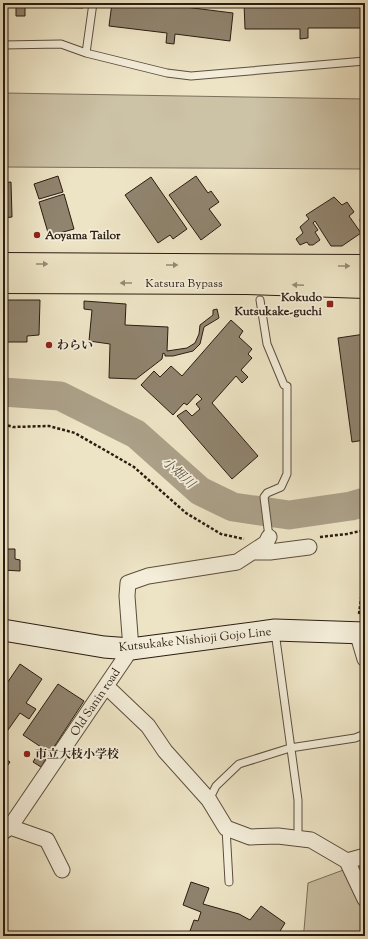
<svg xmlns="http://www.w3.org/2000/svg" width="368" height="939" font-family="'Sorts Mill Goudy','Noto Serif JP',serif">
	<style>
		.green { fill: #ccc2a6; stroke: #7c6f5c }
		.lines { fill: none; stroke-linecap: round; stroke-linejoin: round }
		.river { stroke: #aba088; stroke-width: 29 }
		.building { fill: #90846f; stroke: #2b1c11 }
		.service-casing { stroke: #5c4e3e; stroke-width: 9 }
		.minor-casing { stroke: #5c4e3e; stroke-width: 17 }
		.secondary-casing { stroke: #2b1c11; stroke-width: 23 }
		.trunk-casing { stroke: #2b1c11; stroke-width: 24 }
		.path { stroke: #2b1c11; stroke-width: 2.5; stroke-dasharray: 3 2; stroke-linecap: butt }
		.service { stroke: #f3edd9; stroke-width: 7 }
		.minor { stroke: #f3edd9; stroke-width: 15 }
		.secondary { stroke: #f3edd9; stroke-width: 21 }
		.trunk { stroke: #ede4c5; stroke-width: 22 }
		.oneway { fill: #968a74 }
		.poi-dot { fill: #8f2418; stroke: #f3edd9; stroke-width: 1.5 }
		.labels { text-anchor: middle; stroke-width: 3.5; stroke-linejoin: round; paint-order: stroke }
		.poi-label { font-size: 12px; font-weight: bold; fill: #2b1c11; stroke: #f3edd9; text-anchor: start }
		.street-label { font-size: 12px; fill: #2b1c11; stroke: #f3edd9 }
		.water-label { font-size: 13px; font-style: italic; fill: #5e5141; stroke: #f3edd9 }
	</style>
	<rect width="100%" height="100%" fill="#ede4c5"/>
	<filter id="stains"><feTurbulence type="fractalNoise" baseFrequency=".005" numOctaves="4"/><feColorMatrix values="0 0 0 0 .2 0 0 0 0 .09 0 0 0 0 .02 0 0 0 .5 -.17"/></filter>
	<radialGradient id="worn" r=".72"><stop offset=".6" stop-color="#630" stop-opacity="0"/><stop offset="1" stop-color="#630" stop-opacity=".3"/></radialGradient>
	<path class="green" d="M 4,93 L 365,99 L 365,169 L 3,167 L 3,95 Z
		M 365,862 L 365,936 L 301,936 L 304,930 L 308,883 Z"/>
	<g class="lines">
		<path class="river" d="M 3,392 L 60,396 L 136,434 L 200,491 L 233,507 L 289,515 L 351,506 L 365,502"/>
	</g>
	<path class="building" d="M 3,3 L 83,3 L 83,8 L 25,7 L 25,16 L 16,16 L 16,6 L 3,6 Z
		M 112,3 L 153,3 L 233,13 L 230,41 L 175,34 L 174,44 L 166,43 L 167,33 L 109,26 Z
		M 244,3 L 362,4 L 363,28 L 308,28 L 308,38 L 300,39 L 300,29 L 245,29 Z
		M 58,176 L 63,192 L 39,199 L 34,184 Z
		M 196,176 L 208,193 L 211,191 L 219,202 L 209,209 L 221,225 L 201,240 L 169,195 Z
		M 151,177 L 187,229 L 173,239 L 170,235 L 158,243 L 125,195 Z
		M 11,182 L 12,217 L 3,218 L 3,183 Z
		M 64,194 L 74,229 L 49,236 L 39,202 Z
		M 334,197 L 342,205 L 347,202 L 354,212 L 349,216 L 361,233 L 342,246 L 331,246 L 315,221 L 313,223 L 318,230 L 315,232 L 320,240 L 313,245 L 309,245 L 307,242 L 300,245 L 296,239 L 303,233 L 300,227 L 309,219 L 306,215 Z
		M 365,201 L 365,216 L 364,216 L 362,202 Z
		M 365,218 L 365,241 L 363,241 L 360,219 Z
		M 3,300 L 40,300 L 39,335 L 27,336 L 27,342 L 3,342 Z
		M 84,301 L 126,304 L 125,325 L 168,327 L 167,351 L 187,348 L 195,343 L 199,334 L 200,325 L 213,315 L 213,310 L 217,309 L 219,318 L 204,327 L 200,344 L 193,351 L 173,356 L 165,356 L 165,354 L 163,353 L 162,359 L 136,379 L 109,378 L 110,344 L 89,341 L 92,310 L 84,309 Z
		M 231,320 L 243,331 L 239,337 L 252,349 L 248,354 L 252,358 L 241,370 L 248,377 L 242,383 L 236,376 L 212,403 L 258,456 L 232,479 L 177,416 L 186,410 L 192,416 L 200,409 L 196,404 L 202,399 L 197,394 L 187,405 L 184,403 L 173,415 L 141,385 L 154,371 L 160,377 L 171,366 L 182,376 Z
		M 365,334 L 365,440 L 352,442 L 338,338 Z
		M 3,549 L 15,549 L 15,559 L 20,560 L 20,571 L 3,570 Z
		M 20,664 L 42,679 L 26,703 L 36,709 L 29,719 L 20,713 L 3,737 L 3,689 Z
		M 58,684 L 84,701 L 50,753 L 23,735 Z
		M 39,752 L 47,757 L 41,767 L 33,762 Z
		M 3,757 L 10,762 L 3,772 Z
		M 191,882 L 209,888 L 203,904 L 239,914 L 250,920 L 261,906 L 285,923 L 277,936 L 265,936 L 256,931 L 253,936 L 205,936 L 190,931 L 194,920 L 198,921 L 201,912 L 183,905 Z"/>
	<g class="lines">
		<defs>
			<path id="service" d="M 3,45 L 61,44 L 86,53 L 167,73 L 191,76 L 365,61
				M 86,53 L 93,3
				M 260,300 L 267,344 L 284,385 L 287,386 L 287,474 L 281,487 L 267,493 L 264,497 L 269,537
				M 275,632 L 298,800 L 298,839
				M 209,800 L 216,786 L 239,764 L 290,748 L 355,738 L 365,734
				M 226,828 L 229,882"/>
			<path id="minor" d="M 253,552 L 270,552 L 309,547
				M 357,632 L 365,659
				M 106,686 L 148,726 L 165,751 L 209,800 L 226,828 L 250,837 L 278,836 L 311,840 L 347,861 L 365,856
				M 10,827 L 47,840 L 62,870
				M 3,832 L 10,827 L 131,649 L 127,596 L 128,583 L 148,576 L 237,562 L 266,543 L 269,537
				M 347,861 L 365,899"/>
			<path id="secondary" d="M 3,630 L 104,647 L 131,649 L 275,630 L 365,633"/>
			<path id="trunk" d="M 3,264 L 365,266
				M 3,282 L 246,283 L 365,287"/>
		</defs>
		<use href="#service" class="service-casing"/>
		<use href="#minor" class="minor-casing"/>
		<use href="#secondary" class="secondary-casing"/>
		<use href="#trunk" class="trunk-casing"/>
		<path class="path" d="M 3,424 L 13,427 L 49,426 L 75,433 L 134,467 L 186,513 L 221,534 L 244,539
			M 320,537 L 347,534 L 365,530
			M 359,614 L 363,584 L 365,582"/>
		<use href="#service" class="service"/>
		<use href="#minor" class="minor"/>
		<use href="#secondary" class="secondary"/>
		<use href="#trunk" class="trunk"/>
	</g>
	<defs><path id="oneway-solid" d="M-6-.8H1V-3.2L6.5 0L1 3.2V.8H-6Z"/></defs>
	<g class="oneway">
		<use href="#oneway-solid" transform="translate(42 264)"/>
		<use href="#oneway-solid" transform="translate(172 265)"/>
		<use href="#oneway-solid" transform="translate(344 266)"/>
		<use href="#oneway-solid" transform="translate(126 283) rotate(-180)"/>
		<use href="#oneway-solid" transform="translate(298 285) rotate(-178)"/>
	</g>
	<g class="poi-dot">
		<circle cx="37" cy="235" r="4"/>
		<rect x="326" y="300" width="8" height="8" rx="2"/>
		<circle cx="49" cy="345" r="4"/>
		<circle cx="27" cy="754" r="4"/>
	</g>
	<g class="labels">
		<g class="poi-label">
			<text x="45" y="239">Aoyama Tailor</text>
			<text x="322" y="301" text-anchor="end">Kokudo<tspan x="322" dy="14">Kutsukake-guchi</tspan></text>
			<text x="57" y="349">わらい</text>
			<text x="35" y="758">市立大枝小学校</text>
		</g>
		<g class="street-label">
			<text x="184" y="287">Katsura Bypass</text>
			<text transform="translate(195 639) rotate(-6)" y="4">Kutsukake Nishioji Gojo Line</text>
			<text transform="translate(95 702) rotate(-56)" y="4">Old Sanin road</text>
		</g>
		<g class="water-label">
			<text transform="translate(179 472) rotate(42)" y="5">小畑川</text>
		</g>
	</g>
	<rect width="368" height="939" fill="none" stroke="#ede4c5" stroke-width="16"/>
	<rect x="4" y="4" width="360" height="931" fill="none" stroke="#2b1c11" stroke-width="2"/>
	<rect x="8" y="8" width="352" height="923" fill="none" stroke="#2b1c11"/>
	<rect width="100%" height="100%" filter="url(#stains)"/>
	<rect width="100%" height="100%" fill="url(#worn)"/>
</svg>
